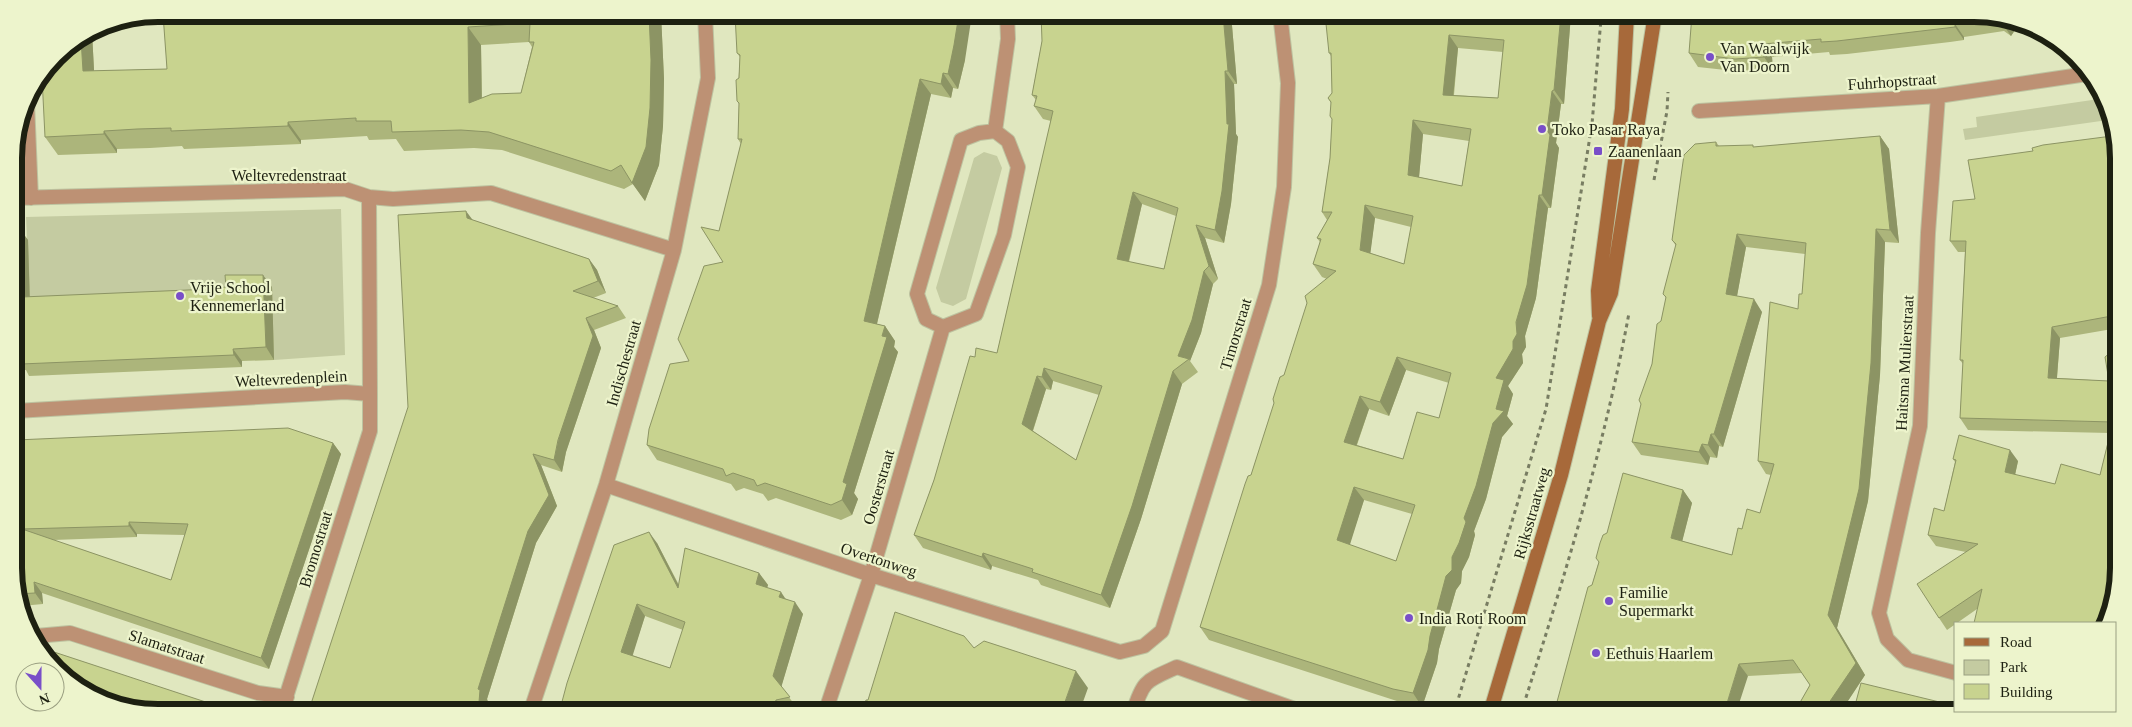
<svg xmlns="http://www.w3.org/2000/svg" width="2132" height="727" font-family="'Times New Roman',serif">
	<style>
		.green { fill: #c4cba1 }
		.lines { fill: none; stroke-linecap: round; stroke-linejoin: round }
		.minor-casing { stroke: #bdc3a0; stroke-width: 16 }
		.secondary-casing { stroke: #bdc3a0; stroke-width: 16 }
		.path { stroke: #787d62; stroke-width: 3; stroke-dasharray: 4 4; stroke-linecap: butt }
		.minor { stroke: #bd9174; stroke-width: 14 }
		.secondary { stroke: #a7693a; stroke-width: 14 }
		.wall { fill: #acb57b; fill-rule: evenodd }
		.shaded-wall { fill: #8c9464 }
		.building { fill: #c8d38f; stroke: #8c9464; fill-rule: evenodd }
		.poi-dot { fill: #794fc8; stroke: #edf4cc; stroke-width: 2 }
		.labels { text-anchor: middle; stroke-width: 4.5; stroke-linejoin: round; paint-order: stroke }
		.poi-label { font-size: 16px; fill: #1d2011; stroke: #edf4cc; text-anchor: start }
		.street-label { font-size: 16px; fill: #1d2011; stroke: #edf4cc }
		.rim { fill: none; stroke: #1d2011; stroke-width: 6 }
	</style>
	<rect width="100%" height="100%" fill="#e0e7bf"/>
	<path class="green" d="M 2099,99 L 2108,120 L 1965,140 L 1963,129 L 1977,127 L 1976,117 Z
		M 984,152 L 997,156 L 1002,168 L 966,299 L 953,306 L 941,302 L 936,288 L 974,158 Z
		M 341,209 L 345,355 L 274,360 L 271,287 L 237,287 L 30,309 L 26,217 Z"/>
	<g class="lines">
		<defs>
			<path id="minor" d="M 1938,96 L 1928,233 L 1920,426 L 1879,613 L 1887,639 L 1908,660 L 1956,673
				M 27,102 L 31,198
				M 1699,111 L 1938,96 L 2087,74
				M 995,131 L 1008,141 L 1018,167 L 1004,235 L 976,314 L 943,327 L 926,319 L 917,294 L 961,140 L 979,133 Z
				M 995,131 L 1008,39 L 1007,14
				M 14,198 L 345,189 L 369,197 L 393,199 L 491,193 L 674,250
				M 15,411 L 345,392 L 370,394 L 369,197
				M 606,485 L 871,575 L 1120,652 L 1144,646 L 1162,631 L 1269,285 L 1284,187 L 1288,83 L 1280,14
				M 36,636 L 70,633 L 258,693 L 287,697
				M 281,713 L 370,431 L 370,394
				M 530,713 L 606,485 L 674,250 L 708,78 L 705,14
				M 825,713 L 871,575 L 943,327
				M 1133,713 C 1143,680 1146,681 1177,667 L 1306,713"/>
			<path id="secondary" d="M 1599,316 L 1598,291 L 1622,109 L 1627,14
				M 1490,713 L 1561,475 L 1599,321 L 1611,293 L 1655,14"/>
		</defs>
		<use href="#minor" class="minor-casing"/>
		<use href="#secondary" class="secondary-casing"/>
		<path class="path" d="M 1654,180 L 1667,111 L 1668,92
			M 1454,713 L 1546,409 L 1592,124 L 1601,19
			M 1521,713 C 1563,582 1604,449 1629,313"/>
		<use href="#minor" class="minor"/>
		<use href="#secondary" class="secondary"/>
	</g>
	<path class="wall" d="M 159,14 L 661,14 L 664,79 L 663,126 L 659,165 L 645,201 L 633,184 L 624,189 L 502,150 L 474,148 L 404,151 L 396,139 L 369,140 L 367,136 L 301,140 L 301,144 L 184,149 L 182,146 L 150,148 L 117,149 L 117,153 L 58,155 L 45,137 L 63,50 L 92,32 L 94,71 L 167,69 L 164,21 L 108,24 ZM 529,42 L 532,47 L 521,93 L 482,98 L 481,45 Z
		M 1231,14 L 1237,84 L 1234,84 L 1236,134 L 1238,137 L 1231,204 L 1224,243 L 1205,238 L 1218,279 L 1213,284 L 1201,333 L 1190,361 L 1198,372 L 1182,384 L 1141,519 L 1110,608 L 1041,585 L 1038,580 L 992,566 L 991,570 L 923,548 L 914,535 L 934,480 L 975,357 L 997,353 L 1051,121 L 1043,119 L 1034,106 L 1036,100 L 1032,95 L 1042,41 ZM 1142,204 L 1176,216 L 1164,269 L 1129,262 ZM 1053,381 L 1099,395 L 1076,460 L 1033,431 L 1046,389 L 1051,390 Z
		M 1571,14 L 1564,104 L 1561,104 L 1556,143 L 1559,148 L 1551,208 L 1548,208 L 1536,298 L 1525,336 L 1526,347 L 1522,354 L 1523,363 L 1508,386 L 1513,394 L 1507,416 L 1513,424 L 1502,437 L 1486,499 L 1474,531 L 1475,535 L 1469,557 L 1462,571 L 1461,583 L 1456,590 L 1439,649 L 1437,663 L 1422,707 L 1403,703 L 1209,640 L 1200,627 L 1251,475 L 1284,375 L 1327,279 L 1322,277 L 1313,264 L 1320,242 L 1317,238 L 1327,220 L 1322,212 L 1330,158 L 1332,119 L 1331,103 L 1328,98 L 1332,93 L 1331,56 L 1329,53 ZM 1458,48 L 1503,52 L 1498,98 L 1454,95 ZM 1423,134 L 1469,141 L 1462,186 L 1419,177 ZM 1375,218 L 1411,227 L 1404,264 L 1370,253 ZM 1406,370 L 1449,383 L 1439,418 L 1403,459 L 1357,445 L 1369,409 L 1389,416 ZM 1364,500 L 1412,514 L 1396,561 L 1349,545 Z
		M 1973,14 L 2019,21 L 2029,28 L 2015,30 L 2011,36 L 2004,31 L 1964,37 L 1964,40 L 1950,42 L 1847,54 L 1830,55 L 1829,52 L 1772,57 L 1773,70 L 1744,72 L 1698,67 L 1689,53 Z
		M 737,53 L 965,60 L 958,89 L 953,88 L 951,98 L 931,94 L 877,324 L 885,326 L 895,341 L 894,347 L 898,352 L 854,493 L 858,499 L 852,515 L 841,520 L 776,498 L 768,501 L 763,494 L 744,488 L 736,491 L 731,484 L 657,460 L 647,445 L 689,361 L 723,262 L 719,231 L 741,144 L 738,139 L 739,104 L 737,101 L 740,57 Z
		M 1880,136 L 1889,149 L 1899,243 L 1885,242 L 1880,375 L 1868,501 L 1837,628 L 1865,675 L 1840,713 L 1794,713 L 1810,685 L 1802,673 L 1748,676 L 1592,585 L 1607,533 L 1683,490 L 1692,503 L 1682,541 L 1732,555 L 1742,529 L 1760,513 L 1771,475 L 1766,474 L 1758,461 L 1798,309 L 1802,294 L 1805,254 L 1746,247 L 1737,296 L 1762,312 L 1723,447 L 1719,446 L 1717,458 L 1710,457 L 1708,465 L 1641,455 L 1632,442 L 1652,364 L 1666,298 L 1663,294 L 1676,246 L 1672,240 L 1716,142 L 1719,146 L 1755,147 Z
		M 2114,139 L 2117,140 L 2118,328 L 2060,338 L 2057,378 L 2109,381 L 2118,346 L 2118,568 L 1977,609 L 1947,630 L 1939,618 L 1966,552 L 1936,546 L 1928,535 L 1944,511 L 1955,462 L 1953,459 L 2018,461 L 2015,475 L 2055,484 L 2100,475 L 2110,433 L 1968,430 L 1960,418 L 1963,364 L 1960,360 L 1965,252 L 1958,252 L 1950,241 L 1975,199 Z
		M 473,220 L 589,259 L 597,270 L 606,293 L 593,298 L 618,306 L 626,318 L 594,330 L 601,348 L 566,452 L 562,472 L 541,465 L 557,506 L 536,543 L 487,699 L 488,702 L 487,713 L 308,713 Z
		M 15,228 L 19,228 L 28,240 L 30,297 L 272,287 L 274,360 L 242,361 L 242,367 L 29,376 L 26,370 L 15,371 Z
		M 16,440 L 333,443 L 341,454 L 269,669 L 42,593 L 43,604 L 21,606 L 16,596 ZM 137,534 L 185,535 L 171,580 L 53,540 L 137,537 Z
		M 657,543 L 679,585 L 759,573 L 768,585 L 767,588 L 786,599 L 803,614 L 781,687 L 798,709 L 784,712 L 783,713 L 559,713 ZM 645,616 L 683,630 L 670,668 L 632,655 Z"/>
	<path class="shaded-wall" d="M 649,14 L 661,14 L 664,79 L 663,126 L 659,165 L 645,201 L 632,183 Z
		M 959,14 L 972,14 L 965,60 L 958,89 L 948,74 Z
		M 1223,14 L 1231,14 L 1237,84 L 1228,71 Z
		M 1561,14 L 1571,14 L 1564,104 L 1554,90 Z
		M 2004,19 L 2008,20 L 2015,30 L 2011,36 L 2002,23 Z
		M 1955,24 L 1964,37 L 1964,40 L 1955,27 Z
		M 468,27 L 481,45 L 482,121 L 469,103 Z
		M 92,32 L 95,89 L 83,71 L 81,39 Z
		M 1449,35 L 1458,48 L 1452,108 L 1443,95 Z
		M 1763,44 L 1772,57 L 1773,70 L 1764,57 Z
		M 1225,71 L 1234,84 L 1236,134 L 1238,137 L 1231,204 L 1224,243 L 1215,230 L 1227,124 Z
		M 943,73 L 953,88 L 951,98 L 941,84 Z
		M 920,79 L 931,94 L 874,336 L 864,321 Z
		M 1552,91 L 1561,104 L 1556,143 L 1559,148 L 1551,208 L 1542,195 L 1547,130 Z
		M 1413,120 L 1423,134 L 1418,188 L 1408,175 Z
		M 288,122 L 301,140 L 301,144 L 288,126 Z
		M 104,131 L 117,149 L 117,153 L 104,134 Z
		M 1880,136 L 1889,149 L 1899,243 L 1890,230 Z
		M 1133,192 L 1142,204 L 1126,272 L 1117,259 Z
		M 1539,195 L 1548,208 L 1536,298 L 1525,336 L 1526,347 L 1522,354 L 1523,363 L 1508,386 L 1513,394 L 1507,416 L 1513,424 L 1502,437 L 1486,499 L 1474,531 L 1475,535 L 1469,557 L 1462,571 L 1461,583 L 1456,590 L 1439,649 L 1437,663 L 1422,707 L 1413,693 L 1446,576 L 1496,409 L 1496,378 L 1513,341 Z
		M 1365,205 L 1375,218 L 1369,264 L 1360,250 Z
		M 466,211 L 475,223 L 467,218 Z
		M 1196,225 L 1205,238 L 1218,279 L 1209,266 Z
		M 19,228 L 28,240 L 30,309 L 22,297 Z
		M 1876,229 L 1885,242 L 1880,375 L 1868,501 L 1837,628 L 1865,675 L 1840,713 L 1822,713 L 1828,615 Z
		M 1737,234 L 1746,247 L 1735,307 L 1726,294 Z
		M 589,259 L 597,270 L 606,293 L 598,281 Z
		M 1204,271 L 1213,284 L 1201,333 L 1190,361 L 1189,359 L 1178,356 Z
		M 263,275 L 272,287 L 274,360 L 266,347 Z
		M 1754,299 L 1762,312 L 1723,447 L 1714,434 Z
		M 586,318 L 594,330 L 601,348 L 566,452 L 562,472 L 554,460 Z
		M 885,326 L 895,341 L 894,347 L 898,352 L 854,493 L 858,499 L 852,515 L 842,500 L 843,482 Z
		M 2052,327 L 2060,338 L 2056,389 L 2048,378 Z
		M 233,349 L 242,361 L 242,367 L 234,355 Z
		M 1397,357 L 1406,370 L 1389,416 L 1380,402 Z
		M 1044,368 L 1053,381 L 1051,390 L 1042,377 Z
		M 1173,371 L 1182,384 L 1141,519 L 1110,608 L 1101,595 Z
		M 1037,376 L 1046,389 L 1031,436 L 1022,424 Z
		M 1360,396 L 1369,409 L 1353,455 L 1344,442 Z
		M 1711,434 L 1719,446 L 1717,458 L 1708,445 Z
		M 333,443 L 341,454 L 269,669 L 261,658 Z
		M 1702,444 L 1710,457 L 1708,465 L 1699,452 Z
		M 2010,450 L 2018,461 L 2013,484 L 2005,472 Z
		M 533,454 L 541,465 L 557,506 L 536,543 L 487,699 L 488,702 L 487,713 L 485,713 L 479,702 L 478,689 Z
		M 1354,487 L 1364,500 L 1347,554 L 1337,540 Z
		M 1683,490 L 1692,503 L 1680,550 L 1671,538 Z
		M 129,522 L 137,534 L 137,537 L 129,526 Z
		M 649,532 L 657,543 L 686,600 L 678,588 Z
		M 983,553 L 992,566 L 991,570 L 982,557 Z
		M 759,573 L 768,585 L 764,596 L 756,584 Z
		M 34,582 L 42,593 L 43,604 L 35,593 Z
		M 781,592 L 789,604 L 779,597 Z
		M 795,602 L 803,614 L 781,688 L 773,676 Z
		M 637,604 L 645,616 L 630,664 L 621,652 Z
		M 1739,664 L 1748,676 L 1736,713 L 1724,713 Z
		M 1076,671 L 1088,688 L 1079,713 L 1061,713 Z
		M 776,700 L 784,712 L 783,713 L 771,713 Z"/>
	<path class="building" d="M 163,14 L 649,14 L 651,60 L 650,108 L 646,147 L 632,183 L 621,165 L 611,171 L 489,132 L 461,130 L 392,132 L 391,121 L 356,121 L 356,118 L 288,122 L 288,126 L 171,131 L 171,128 L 137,129 L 104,131 L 104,134 L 45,137 L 42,77 L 63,50 L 81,39 L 83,71 L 167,69 ZM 530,23 L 529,42 L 534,42 L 521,93 L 492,94 L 469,103 L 468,27 Z
		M 735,14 L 959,14 L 954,45 L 948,74 L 943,73 L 941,84 L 920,79 L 864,321 L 885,326 L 882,336 L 887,337 L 843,482 L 847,484 L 842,500 L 831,505 L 765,483 L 757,486 L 754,480 L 733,473 L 726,476 L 723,469 L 647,445 L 649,429 L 670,364 L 689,361 L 678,339 L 704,266 L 723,262 L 701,227 L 719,231 L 742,139 L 738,139 L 739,103 L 737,101 L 736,80 L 739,78 L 740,55 L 737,53 Z
		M 1041,14 L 1223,14 L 1228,71 L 1225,71 L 1227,124 L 1229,124 L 1222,191 L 1215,230 L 1196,225 L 1209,266 L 1204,271 L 1192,320 L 1178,356 L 1189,359 L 1173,371 L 1132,506 L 1101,595 L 1032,572 L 1033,569 L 983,553 L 982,557 L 914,535 L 934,480 L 970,356 L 975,357 L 976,348 L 997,353 L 1053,111 L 1034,106 L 1037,96 L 1032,95 L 1042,41 ZM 1133,192 L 1178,208 L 1164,269 L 1117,259 ZM 1044,368 L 1102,386 L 1076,460 L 1022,424 L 1037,376 L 1042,377 Z
		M 1325,14 L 1561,14 L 1554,90 L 1552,91 L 1547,130 L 1550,135 L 1542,195 L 1539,195 L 1527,285 L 1516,322 L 1517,334 L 1513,341 L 1513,349 L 1496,378 L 1504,380 L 1496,409 L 1504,411 L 1493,423 L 1476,486 L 1464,518 L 1466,522 L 1459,543 L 1452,557 L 1452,570 L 1446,576 L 1430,636 L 1428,650 L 1413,693 L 1393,689 L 1200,627 L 1245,484 L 1248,476 L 1251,475 L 1274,403 L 1273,399 L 1280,377 L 1284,375 L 1307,303 L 1305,296 L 1336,271 L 1313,264 L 1321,239 L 1317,238 L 1332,212 L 1322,212 L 1330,158 L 1332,119 L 1330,116 L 1331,102 L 1328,98 L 1332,93 L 1331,53 L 1329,53 ZM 1449,35 L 1504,40 L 1498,98 L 1443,95 ZM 1413,120 L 1471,129 L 1462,186 L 1408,175 ZM 1365,205 L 1413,216 L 1404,264 L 1360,250 ZM 1397,357 L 1451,373 L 1439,418 L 1417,412 L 1403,459 L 1344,442 L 1360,396 L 1380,402 ZM 1354,487 L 1415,505 L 1396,561 L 1337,540 Z
		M 1692,14 L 1973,14 L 2004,19 L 2002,23 L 1995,18 L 1955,24 L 1955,27 L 1837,41 L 1821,42 L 1821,39 L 1763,44 L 1764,57 L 1735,59 L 1689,53 Z
		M 1880,136 L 1890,230 L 1876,229 L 1871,363 L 1859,489 L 1828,615 L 1856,663 L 1822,713 L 1794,713 L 1810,685 L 1793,660 L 1739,664 L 1724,713 L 1554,713 L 1588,587 L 1592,585 L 1599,562 L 1596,558 L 1600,543 L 1603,535 L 1607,533 L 1623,473 L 1683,490 L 1671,538 L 1732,555 L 1738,528 L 1742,529 L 1747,509 L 1760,513 L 1774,464 L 1758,461 L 1770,302 L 1798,309 L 1799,294 L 1802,294 L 1806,243 L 1737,234 L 1726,294 L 1754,299 L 1714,434 L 1711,434 L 1708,445 L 1702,444 L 1699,452 L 1632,442 L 1641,404 L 1639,400 L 1652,364 L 1657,324 L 1661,321 L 1666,297 L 1663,294 L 1676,244 L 1672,240 L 1684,155 L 1695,144 L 1716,142 L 1716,146 L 1753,145 L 1753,147 Z
		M 2112,136 L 2113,139 L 2116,138 L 2117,140 L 2117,315 L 2052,327 L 2048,378 L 2109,381 L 2105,357 L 2118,346 L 2118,568 L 2111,614 L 2106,623 L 1974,623 L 1982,589 L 1939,618 L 1917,584 L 1978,544 L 1928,535 L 1934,508 L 1944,511 L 1956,460 L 1953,459 L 1959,435 L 2010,450 L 2005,472 L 2055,484 L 2061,464 L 2100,475 L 2113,422 L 1960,418 L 1963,360 L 1960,360 L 1966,241 L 1950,241 L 1953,201 L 1975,199 L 1968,160 L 2033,151 L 2032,148 L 2043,145 Z
		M 466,211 L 467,218 L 589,259 L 598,281 L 573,291 L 618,306 L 586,318 L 593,336 L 558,440 L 554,460 L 533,454 L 549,495 L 528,531 L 478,689 L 480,690 L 479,702 L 485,713 L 308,713 L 408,407 L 398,215 Z
		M 15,228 L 19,228 L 22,297 L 211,289 L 226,287 L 225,275 L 263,275 L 266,347 L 233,349 L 234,355 L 21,364 L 21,358 L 15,358 Z
		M 288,428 L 333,443 L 261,658 L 34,582 L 35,593 L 16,594 L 16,440 ZM 129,522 L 188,524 L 171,580 L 22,529 L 129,526 Z
		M 649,532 L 678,588 L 685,548 L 759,573 L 756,584 L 781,592 L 779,597 L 795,602 L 773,676 L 790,697 L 776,700 L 771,713 L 559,713 L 567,683 L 614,545 ZM 637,604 L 685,622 L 670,668 L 621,652 Z
		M 895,612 L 964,636 L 974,648 L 984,641 L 1076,671 L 1061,713 L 849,713 L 852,706 L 863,710 L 866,700 L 868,700 Z
		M 54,652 L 239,713 L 159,713 L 113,706 L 50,664 L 44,653 Z
		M 1861,683 L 1956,706 L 1956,711 L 1973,711 L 1982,713 L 1853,713 Z
		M 1173,707 L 1190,713 L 1171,713 Z"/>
	<g class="poi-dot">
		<circle cx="1710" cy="57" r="5"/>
		<circle cx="1542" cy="129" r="5"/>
		<rect x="1593" y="146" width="10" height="10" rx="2.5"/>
		<circle cx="180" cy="296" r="5"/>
		<circle cx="1609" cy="601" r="5"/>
		<circle cx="1409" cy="618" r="5"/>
		<circle cx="1596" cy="653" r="5"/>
	</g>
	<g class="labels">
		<g class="poi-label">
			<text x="1720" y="54">Van Waalwijk<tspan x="1720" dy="18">Van Doorn</tspan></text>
			<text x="1552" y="135">Toko Pasar Raya</text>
			<text x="1608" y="157">Zaanenlaan</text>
			<text x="190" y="293">Vrije School<tspan x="190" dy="18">Kennemerland</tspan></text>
			<text x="1619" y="598">Familie<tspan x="1619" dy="18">Supermarkt</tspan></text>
			<text x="1419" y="624">India Roti Room</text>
			<text x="1606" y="659">Eethuis Haarlem</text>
		</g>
		<g class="street-label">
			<text transform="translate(1892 81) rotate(-4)" y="6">Fuhrhopstraat</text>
			<text x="289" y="181">Weltevredenstraat</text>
			<text transform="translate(1235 334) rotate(-73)" y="6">Timorstraat</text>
			<text transform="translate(623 363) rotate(-74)" y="6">Indischestraat</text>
			<text transform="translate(1904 363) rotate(-87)" y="6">Haitsma Mulierstraat</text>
			<text transform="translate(291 378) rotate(-3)" y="6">Weltevredenplein</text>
			<text transform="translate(878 487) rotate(-74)" y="6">Oosterstraat</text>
			<text transform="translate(1531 513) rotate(-74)" y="6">Rijksstraatweg</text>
			<text transform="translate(315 549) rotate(-73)" y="6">Bromostraat</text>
			<text transform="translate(879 559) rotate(18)" y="6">Overtonweg</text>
			<text transform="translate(167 646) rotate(18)" y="6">Slamatstraat</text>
		</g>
	</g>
	<path d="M0 0H2132V727H0ZM158 22H1974A136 136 0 0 1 2110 158V568A136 136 0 0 1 1974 704H158A136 136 0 0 1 22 568V158A136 136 0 0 1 158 22Z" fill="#edf4cc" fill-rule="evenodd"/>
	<path class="rim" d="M158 22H1974A136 136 0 0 1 2110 158V568A136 136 0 0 1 1974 704H158A136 136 0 0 1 22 568V158A136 136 0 0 1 158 22Z"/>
	<rect x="1954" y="622" width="162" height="90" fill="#edf4cc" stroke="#9a9f81"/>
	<rect x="1964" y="638" width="25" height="8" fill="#a7693a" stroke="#9a9f81"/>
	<text x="2000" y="647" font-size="15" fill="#1d2011">Road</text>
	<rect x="1964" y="660" width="25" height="15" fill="#c4cba1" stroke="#9a9f81"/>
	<text x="2000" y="672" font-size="15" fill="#1d2011">Park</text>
	<rect x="1964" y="684" width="25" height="15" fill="#c8d38f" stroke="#9a9f81"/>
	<text x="2000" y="697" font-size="15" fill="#1d2011">Building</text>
	<g transform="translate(40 687) rotate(159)"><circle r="24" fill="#edf4cc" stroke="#9a9f81"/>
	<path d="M0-4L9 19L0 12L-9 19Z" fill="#794fc8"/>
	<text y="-8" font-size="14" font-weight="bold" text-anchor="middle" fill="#1d2011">N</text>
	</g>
</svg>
